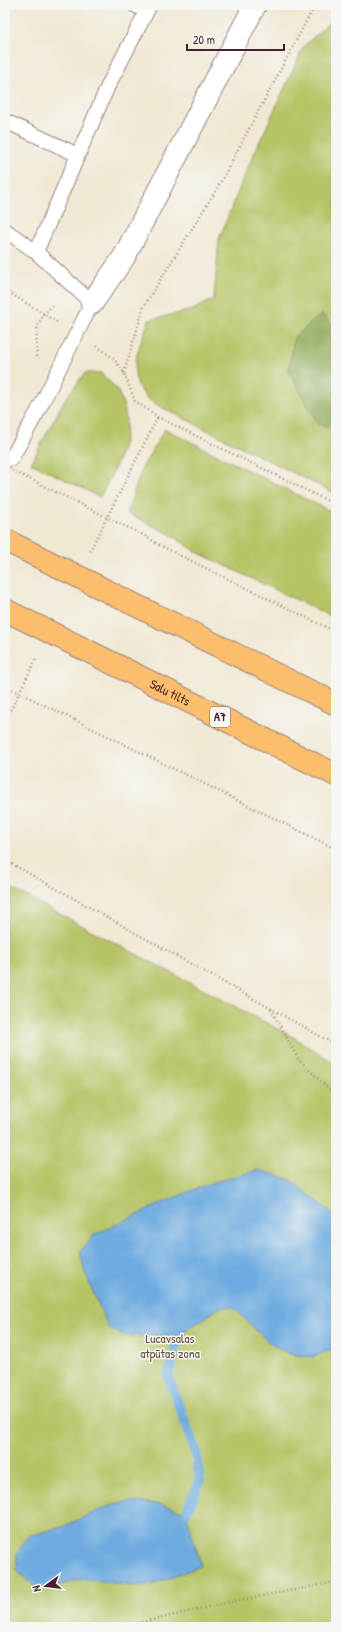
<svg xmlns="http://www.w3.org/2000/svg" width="341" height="1632" font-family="'Patrick Hand',sans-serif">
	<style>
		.green { fill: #b6c466; stroke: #807248 }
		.forest { fill: #90aa5b; stroke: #6d6443 }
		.water { fill: #6dabe0; stroke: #5c6586 }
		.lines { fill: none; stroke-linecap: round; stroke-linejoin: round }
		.stream { stroke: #6dabe0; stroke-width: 10 }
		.lane-casing { stroke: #9e847f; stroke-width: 16 }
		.street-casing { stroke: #9e847f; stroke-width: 24 }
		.highway-casing { stroke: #9e847f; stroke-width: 24 }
		.path { stroke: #9e847f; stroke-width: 2.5; stroke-dasharray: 1 3; stroke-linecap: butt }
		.lane { stroke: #fff; stroke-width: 14 }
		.street { stroke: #fff; stroke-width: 22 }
		.highway { stroke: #fabe6d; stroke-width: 22 }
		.highway-bridge-casing { stroke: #9e847f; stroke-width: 24; stroke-linecap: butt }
		.path-bridge { stroke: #9e847f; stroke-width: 2.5; stroke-dasharray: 1 3; stroke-linecap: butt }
		.highway-bridge { stroke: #fabe6d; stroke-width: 22 }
		.labels { text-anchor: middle; stroke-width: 3; stroke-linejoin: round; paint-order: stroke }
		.shield { fill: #f6f6f2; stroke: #7e6067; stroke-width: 1 }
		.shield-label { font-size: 12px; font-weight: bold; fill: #4a1f2b }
		.street-label { font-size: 13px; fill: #4a1f2b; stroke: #f6f6f2 }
		.park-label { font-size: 13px; fill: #6a513d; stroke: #f6f6f2 }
	</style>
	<rect width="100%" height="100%" fill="#f6f6f2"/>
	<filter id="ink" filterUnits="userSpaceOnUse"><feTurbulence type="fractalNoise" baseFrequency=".025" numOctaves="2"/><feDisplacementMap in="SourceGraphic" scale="8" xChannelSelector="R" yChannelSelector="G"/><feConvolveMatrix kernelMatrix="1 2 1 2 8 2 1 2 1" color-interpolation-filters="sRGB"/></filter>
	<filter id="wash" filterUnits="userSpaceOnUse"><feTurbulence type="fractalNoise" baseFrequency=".012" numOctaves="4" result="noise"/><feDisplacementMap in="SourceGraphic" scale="16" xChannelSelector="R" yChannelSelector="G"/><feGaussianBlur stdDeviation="0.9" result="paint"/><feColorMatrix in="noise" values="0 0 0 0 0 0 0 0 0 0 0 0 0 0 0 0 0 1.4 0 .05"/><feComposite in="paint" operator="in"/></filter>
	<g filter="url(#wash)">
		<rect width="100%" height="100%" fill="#f1e8d3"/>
		<path class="green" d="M 336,16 L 336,329 L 322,314 L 317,422 L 336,430 L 336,494 L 153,403 C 122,379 138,352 149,320 L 193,310 L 214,299 L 219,239 L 248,167 L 304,46 Z
			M 85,373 L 101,373 C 106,379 114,385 118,392 C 137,429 118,463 100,497 L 31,463 L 65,399 Z
			M 165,429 L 336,514 L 336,619 L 199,553 L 166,532 L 127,513 L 142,468 Z
			M 5,885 L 295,1038 L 336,1064 L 336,1627 L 5,1627 Z"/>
		<path class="forest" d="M 322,314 L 336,329 L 336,430 L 317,423 L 289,371 L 294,337 Z"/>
		<path class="water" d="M 258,1170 L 289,1179 L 336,1216 L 336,1347 L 313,1357 L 290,1354 L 269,1343 L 232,1306 L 219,1308 L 179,1335 L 126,1336 L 109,1329 L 85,1273 L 80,1252 L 94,1235 L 169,1200 L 208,1184 Z
			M 127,1502 C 148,1502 166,1504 186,1513 L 201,1566 L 154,1584 L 135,1586 L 84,1579 L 39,1590 L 17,1571 L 17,1554 L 28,1536 L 62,1527 L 109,1506 Z"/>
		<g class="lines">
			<path class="stream" d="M 179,1335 L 168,1376 L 196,1452 L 200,1481 L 186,1513"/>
		</g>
	</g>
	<g filter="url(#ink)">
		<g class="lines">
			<defs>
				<path id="lane" d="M 134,5 L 147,11
					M 5,121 L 78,155
					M 5,230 L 36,252 L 92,303 L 38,411 L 11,459
					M 36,252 L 108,86 L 150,5"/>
				<path id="street" d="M 92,303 L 124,257 L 255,5"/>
				<g id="highway">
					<path d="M 131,603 L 336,704"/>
					<path id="s1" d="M 104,659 L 336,775"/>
				</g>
			</defs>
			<use href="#lane" class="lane-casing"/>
			<use href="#street" class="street-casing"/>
			<use href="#highway" class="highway-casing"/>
			<path class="path" d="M 5,290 L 57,322
				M 97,346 L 114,359 L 124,373 L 135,401 L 158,417 L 336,505
				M 37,357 C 36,329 34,323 55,303
				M 124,373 L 144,306 L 218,187 L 315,5
				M 159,545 L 336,632
				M 90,551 L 158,417
				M 75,720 L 336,849
				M 5,721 L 37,657
				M 5,860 L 336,1045
				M 271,1009 L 298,1059 L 336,1096
				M 122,1627 L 235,1601 L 336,1582"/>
			<use href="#lane" class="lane"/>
			<use href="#street" class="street"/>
			<use href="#highway" class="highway"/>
			<defs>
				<path id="highway-bridge" d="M 5,540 L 131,603
					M 5,610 L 104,659"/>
			</defs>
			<use href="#highway-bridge" class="highway-bridge-casing"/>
			<path class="path-bridge" d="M 5,467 L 145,536 L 159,545
				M 5,686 L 75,720"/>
			<use href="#highway-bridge" class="highway-bridge"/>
		</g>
	</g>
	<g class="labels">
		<rect class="shield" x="210" y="707" width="20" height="20" rx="3"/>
		<g class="shield-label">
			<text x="220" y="721">A7</text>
		</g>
		<g class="street-label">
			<text dy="5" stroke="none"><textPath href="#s1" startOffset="74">Salu tilts</textPath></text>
		</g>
		<g class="park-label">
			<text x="170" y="1343">Lucavsalas<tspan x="170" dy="15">atpūtas zona</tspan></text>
		</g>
	</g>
	<rect width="341" height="1632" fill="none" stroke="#f6f6f2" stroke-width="20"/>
	<g transform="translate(46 1586) rotate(255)" stroke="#f6f6f2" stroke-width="3" paint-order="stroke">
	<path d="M0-3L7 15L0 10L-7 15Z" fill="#4a1f2b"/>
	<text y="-6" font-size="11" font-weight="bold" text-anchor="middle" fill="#4a1f2b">N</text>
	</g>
	<path d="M187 44v6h97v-6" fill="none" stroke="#4a1f2b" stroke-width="2"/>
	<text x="193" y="44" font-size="12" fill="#4a1f2b" stroke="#f6f6f2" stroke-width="3" paint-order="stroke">20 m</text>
</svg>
